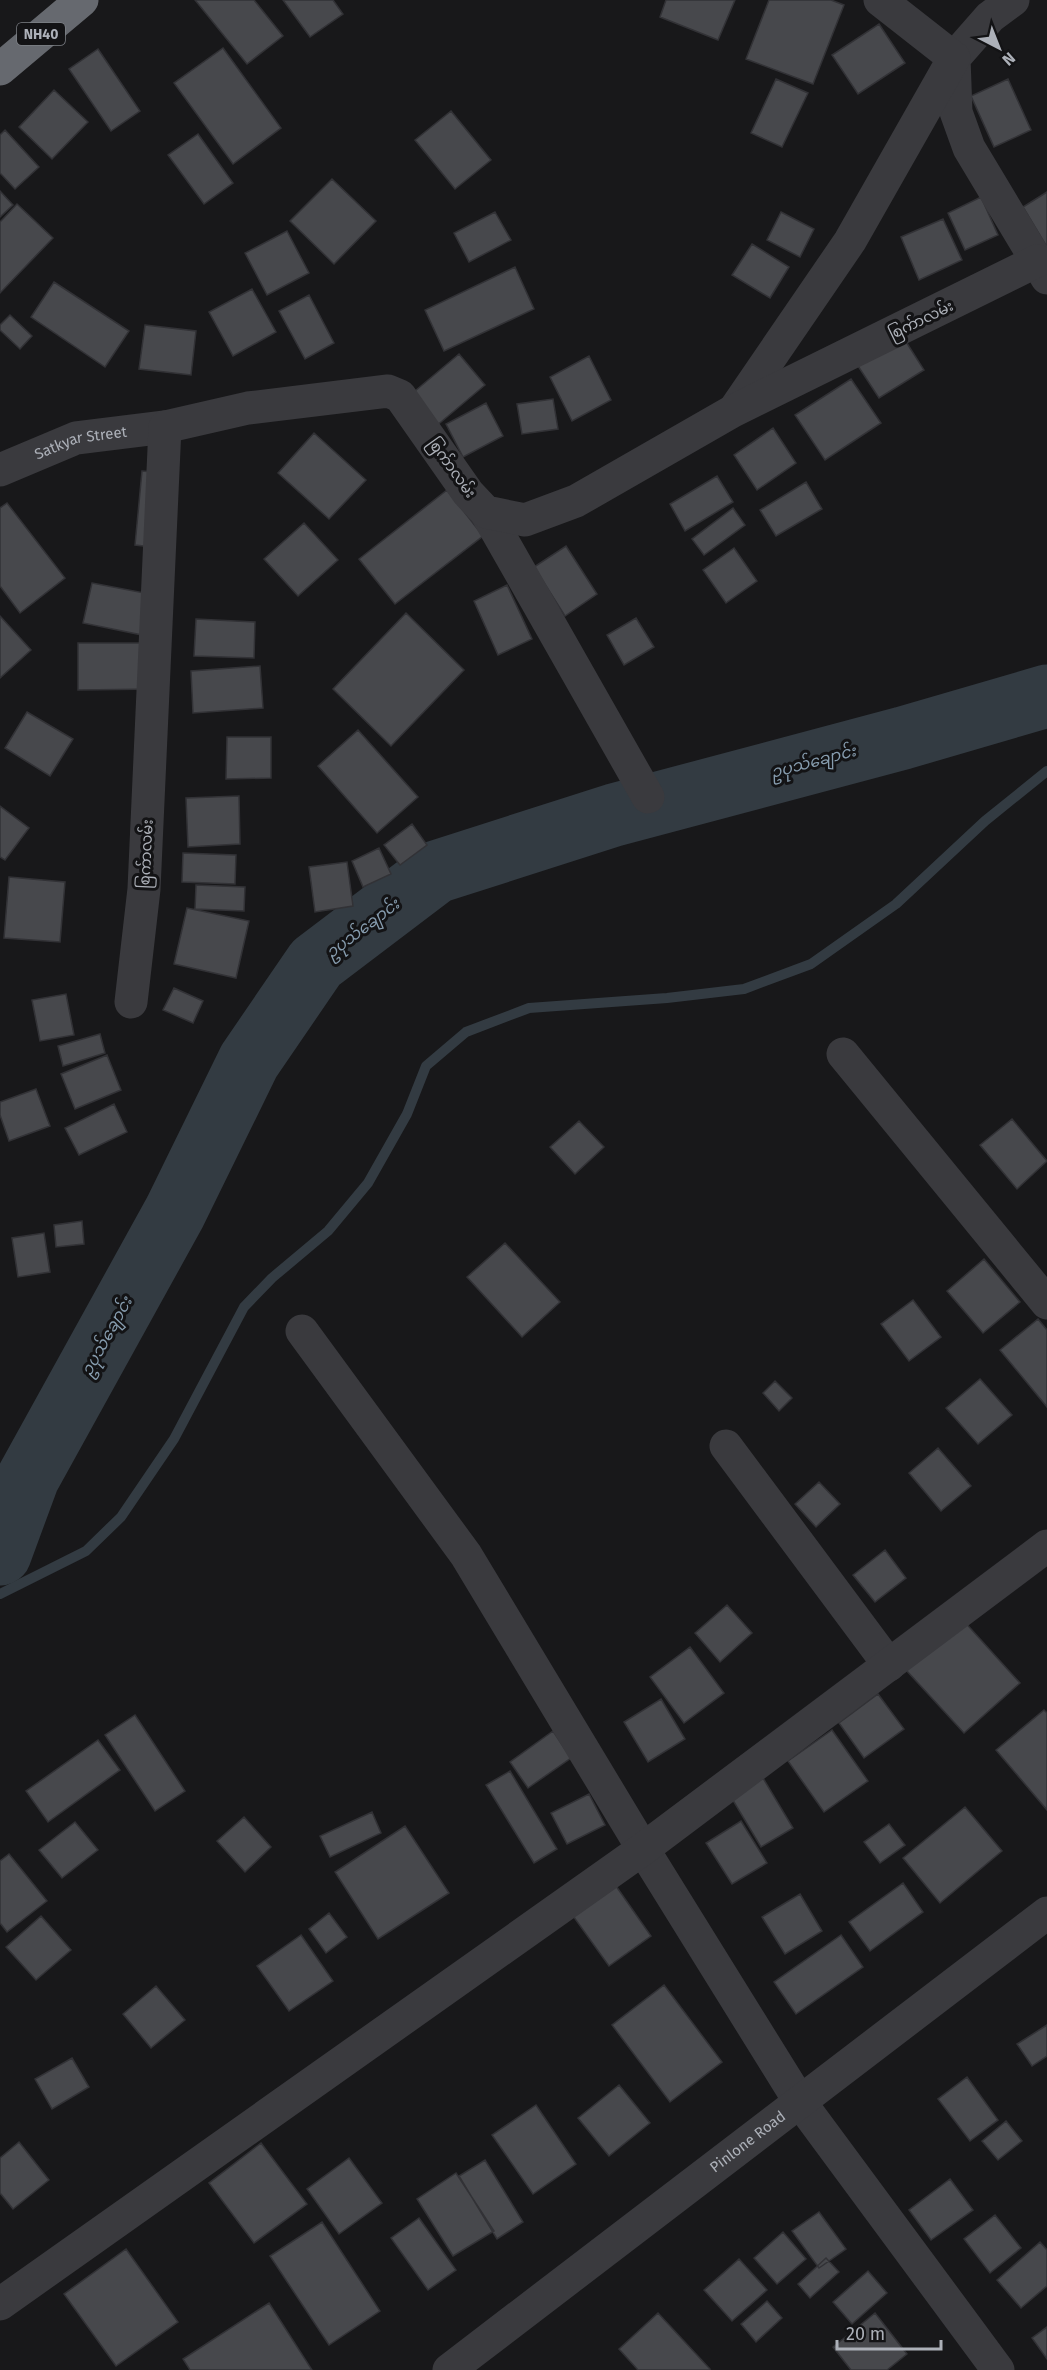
<svg xmlns="http://www.w3.org/2000/svg" width="1047" height="2370" font-family="'Fira Sans','Noto Sans Myanmar',sans-serif">
	<style>
		.lines { fill: none; stroke-linecap: round; stroke-linejoin: round }
		.stream { stroke: #333b42; stroke-width: 10 }
		.river { stroke: #333b42; stroke-width: 63 }
		.building { fill: #47484c; stroke: #323236; stroke-width: 1.5 }
		.minor { stroke: #3a3a3e; stroke-width: 33 }
		.highway { stroke: #66696f; stroke-width: 33 }
		.labels { text-anchor: middle; stroke-width: 6; stroke-linejoin: round; paint-order: stroke }
		.shield { fill: #131315; stroke: #7e8187; stroke-width: 1.5 }
		.shield-label { font-size: 14px; font-weight: bold; fill: #acb0b8 }
		.street-label { font-size: 15px; fill: #acb0b8; stroke: #131315 }
		.water-label { font-size: 16px; font-style: italic; fill: #879daf; stroke: #131315 }
	</style>
	<rect width="100%" height="100%" fill="#18181a"/>
	<g class="lines">
		<path class="stream" d="M 0,1594 L 86,1551 L 121,1517 L 174,1439 L 244,1307 L 272,1278 L 328,1231 L 368,1183 L 407,1114 L 426,1066 L 466,1032 L 529,1008 L 667,998 L 744,989 L 811,964 L 896,904 L 985,821 L 1047,771"/>
		<path class="river" d="M 0,1554 L 28,1478 L 175,1212 L 249,1061 L 316,963 L 436,872 L 614,815 L 903,738 L 1047,696"/>
	</g>
	<path class="building" d="M 195,0 L 254,0 L 283,36 L 247,64 Z
		M 283,0 L 333,0 L 343,14 L 310,37 Z
		M 666,0 L 735,0 L 718,40 L 660,17 Z
		M 769,0 L 831,0 L 844,5 L 813,84 L 746,59 Z
		M 879,24 L 905,63 L 858,94 L 832,55 Z
		M 223,48 L 281,128 L 233,164 L 174,83 Z
		M 98,49 L 140,111 L 111,131 L 69,69 Z
		M 776,79 L 808,93 L 782,147 L 751,133 Z
		M 1008,79 L 1031,130 L 994,147 L 971,96 Z
		M 54,90 L 88,122 L 52,159 L 19,127 Z
		M 451,111 L 491,160 L 455,189 L 415,140 Z
		M 5,130 L 39,167 L 15,189 L 0,173 L 0,135 Z
		M 198,134 L 233,183 L 204,204 L 168,155 Z
		M 332,179 L 376,221 L 334,264 L 290,221 Z
		M 0,191 L 13,205 L 0,217 Z
		M 1047,192 L 1047,247 L 1023,207 Z
		M 981,197 L 998,235 L 965,250 L 948,213 Z
		M 17,204 L 53,238 L 0,293 L 0,222 Z
		M 495,212 L 511,240 L 469,262 L 454,233 Z
		M 781,212 L 814,229 L 800,257 L 767,240 Z
		M 943,219 L 962,260 L 919,280 L 901,237 Z
		M 287,231 L 309,273 L 267,295 L 245,253 Z
		M 752,244 L 789,267 L 770,298 L 732,275 Z
		M 515,267 L 534,309 L 444,351 L 425,310 Z
		M 54,282 L 129,331 L 105,367 L 31,317 Z
		M 252,289 L 276,332 L 233,356 L 209,312 Z
		M 309,295 L 334,343 L 305,359 L 279,311 Z
		M 10,315 L 32,336 L 20,349 L 0,330 L 0,325 Z
		M 145,325 L 196,331 L 191,375 L 139,369 Z
		M 903,337 L 924,370 L 879,398 L 858,366 Z
		M 459,354 L 485,385 L 435,427 L 409,396 Z
		M 589,356 L 611,400 L 572,421 L 550,377 Z
		M 851,379 L 881,423 L 825,460 L 795,415 Z
		M 553,399 L 558,429 L 522,434 L 517,404 Z
		M 486,403 L 503,436 L 463,457 L 446,424 Z
		M 773,428 L 796,463 L 757,490 L 734,455 Z
		M 314,433 L 366,480 L 329,519 L 278,473 Z
		M 142,471 L 176,474 L 170,549 L 135,545 Z
		M 717,476 L 733,502 L 685,531 L 670,504 Z
		M 806,482 L 822,509 L 776,536 L 760,510 Z
		M 447,490 L 483,536 L 395,604 L 359,559 Z
		M 7,503 L 65,578 L 20,613 L 0,586 L 0,508 Z
		M 733,508 L 745,525 L 704,555 L 692,539 Z
		M 304,523 L 338,560 L 298,596 L 264,559 Z
		M 566,546 L 597,594 L 565,616 L 534,567 Z
		M 734,548 L 757,581 L 726,603 L 703,570 Z
		M 92,583 L 155,595 L 147,636 L 83,623 Z
		M 507,585 L 532,639 L 498,655 L 474,601 Z
		M 406,613 L 464,670 L 391,746 L 333,689 Z
		M 0,616 L 31,650 L 0,678 Z
		M 636,618 L 654,647 L 624,665 L 607,635 Z
		M 196,619 L 255,622 L 254,658 L 194,656 Z
		M 78,643 L 156,643 L 156,689 L 78,690 Z
		M 260,666 L 263,708 L 193,713 L 191,671 Z
		M 27,712 L 73,739 L 50,776 L 5,748 Z
		M 358,730 L 418,797 L 377,833 L 318,766 Z
		M 227,737 L 271,737 L 271,778 L 226,779 Z
		M 239,796 L 240,844 L 188,847 L 186,798 Z
		M 0,806 L 29,828 L 5,860 L 0,857 Z
		M 412,824 L 427,845 L 400,865 L 384,845 Z
		M 379,848 L 391,874 L 363,887 L 352,861 Z
		M 183,853 L 236,855 L 235,884 L 182,882 Z
		M 347,862 L 353,906 L 315,912 L 309,867 Z
		M 9,877 L 65,882 L 60,942 L 4,938 Z
		M 196,885 L 245,887 L 244,911 L 195,909 Z
		M 187,908 L 249,921 L 236,978 L 174,964 Z
		M 174,988 L 203,1001 L 193,1023 L 163,1010 Z
		M 66,994 L 74,1035 L 40,1041 L 32,1000 Z
		M 100,1034 L 105,1053 L 63,1066 L 58,1046 Z
		M 107,1055 L 121,1090 L 75,1109 L 61,1074 Z
		M 36,1089 L 50,1126 L 9,1141 L 0,1115 L 0,1102 Z
		M 114,1104 L 127,1132 L 79,1155 L 65,1128 Z
		M 1012,1119 L 1047,1161 L 1017,1189 L 980,1145 Z
		M 579,1121 L 604,1147 L 575,1174 L 550,1147 Z
		M 82,1221 L 84,1244 L 56,1247 L 54,1225 Z
		M 44,1233 L 50,1272 L 18,1277 L 12,1238 Z
		M 505,1243 L 560,1302 L 522,1337 L 467,1277 Z
		M 984,1259 L 1020,1302 L 983,1333 L 947,1291 Z
		M 913,1300 L 941,1337 L 909,1361 L 881,1324 Z
		M 1038,1319 L 1047,1330 L 1047,1407 L 1000,1350 Z
		M 980,1379 L 1012,1415 L 978,1444 L 946,1408 Z
		M 775,1381 L 792,1398 L 779,1411 L 763,1393 Z
		M 938,1448 L 971,1486 L 941,1511 L 909,1473 Z
		M 819,1482 L 840,1504 L 816,1527 L 795,1504 Z
		M 885,1550 L 906,1578 L 875,1602 L 853,1575 Z
		M 727,1605 L 752,1633 L 720,1662 L 695,1633 Z
		M 962,1619 L 1020,1683 L 964,1733 L 906,1670 Z
		M 690,1647 L 724,1693 L 684,1723 L 650,1677 Z
		M 878,1694 L 904,1729 L 864,1758 L 839,1723 Z
		M 661,1699 L 685,1739 L 648,1762 L 624,1722 Z
		M 1044,1710 L 1047,1713 L 1047,1810 L 996,1750 Z
		M 135,1715 L 185,1791 L 155,1811 L 105,1735 Z
		M 832,1730 L 868,1781 L 824,1812 L 788,1761 Z
		M 553,1731 L 571,1758 L 528,1788 L 510,1762 Z
		M 98,1740 L 120,1770 L 48,1822 L 26,1791 Z
		M 510,1771 L 557,1849 L 534,1863 L 486,1785 Z
		M 763,1778 L 793,1828 L 761,1847 L 731,1797 Z
		M 589,1794 L 605,1825 L 567,1844 L 551,1813 Z
		M 965,1807 L 1002,1851 L 940,1903 L 903,1858 Z
		M 372,1812 L 381,1833 L 330,1857 L 320,1836 Z
		M 244,1817 L 271,1847 L 245,1872 L 217,1841 Z
		M 741,1821 L 767,1863 L 732,1884 L 706,1843 Z
		M 75,1822 L 98,1850 L 62,1878 L 39,1850 Z
		M 889,1824 L 905,1845 L 880,1863 L 864,1842 Z
		M 405,1826 L 449,1893 L 378,1939 L 335,1872 Z
		M 9,1854 L 47,1901 L 7,1932 L 0,1923 L 0,1861 Z
		M 903,1883 L 923,1912 L 870,1951 L 849,1922 Z
		M 616,1886 L 651,1936 L 609,1966 L 573,1916 Z
		M 800,1894 L 822,1931 L 785,1954 L 762,1917 Z
		M 329,1913 L 347,1937 L 326,1953 L 309,1929 Z
		M 41,1916 L 71,1950 L 36,1980 L 6,1947 Z
		M 301,1935 L 333,1981 L 289,2011 L 257,1966 Z
		M 841,1935 L 863,1967 L 796,2014 L 774,1982 Z
		M 664,1985 L 722,2062 L 670,2102 L 612,2025 Z
		M 156,1986 L 185,2020 L 151,2048 L 123,2014 Z
		M 1047,2025 L 1047,2056 L 1032,2066 L 1017,2044 Z
		M 72,2058 L 89,2087 L 52,2109 L 35,2079 Z
		M 967,2077 L 998,2120 L 970,2141 L 938,2099 Z
		M 619,2085 L 650,2123 L 609,2156 L 578,2118 Z
		M 536,2105 L 576,2164 L 533,2194 L 492,2135 Z
		M 1006,2121 L 1022,2141 L 998,2160 L 982,2141 Z
		M 19,2142 L 49,2180 L 13,2209 L 0,2193 L 0,2158 Z
		M 261,2143 L 307,2204 L 254,2243 L 209,2183 Z
		M 349,2158 L 382,2203 L 339,2234 L 307,2189 Z
		M 485,2160 L 523,2222 L 497,2239 L 459,2176 Z
		M 456,2173 L 494,2231 L 453,2256 L 417,2199 Z
		M 950,2179 L 973,2210 L 931,2240 L 909,2210 Z
		M 819,2212 L 846,2249 L 819,2268 L 792,2231 Z
		M 995,2215 L 1021,2248 L 990,2273 L 964,2239 Z
		M 419,2218 L 456,2270 L 428,2290 L 391,2238 Z
		M 322,2222 L 380,2311 L 329,2345 L 270,2256 Z
		M 783,2232 L 806,2259 L 777,2284 L 754,2258 Z
		M 1040,2242 L 1047,2250 L 1047,2286 L 1021,2308 L 997,2280 Z
		M 126,2249 L 178,2322 L 116,2366 L 64,2294 Z
		M 826,2258 L 839,2272 L 810,2298 L 798,2284 Z
		M 739,2259 L 767,2290 L 732,2321 L 704,2290 Z
		M 868,2271 L 887,2293 L 852,2324 L 833,2302 Z
		M 767,2301 L 782,2318 L 756,2342 L 741,2324 Z
		M 269,2303 L 312,2370 L 190,2370 L 183,2359 Z
		M 658,2313 L 710,2369 L 710,2370 L 638,2370 L 619,2349 Z
		M 875,2313 L 907,2354 L 887,2370 L 851,2370 L 833,2347 Z
		M 1047,2327 L 1047,2359 L 1032,2338 Z"/>
	<g class="lines">
		<g class="minor">
			<path d="M 1013,0 L 990,17 L 954,58 L 956,112 L 969,148 L 1047,278"/>
			<path d="M 735,409 L 850,241 L 954,58 L 880,0"/>
			<path id="s1" d="M 0,470 L 76,438 L 165,427"/>
			<path d="M 486,512 L 648,797"/>
			<path d="M 131,1002 L 144,889 L 165,427 L 248,408 L 388,391 L 400,396 L 468,493 L 486,512 L 525,520 L 576,501 L 733,411 L 1037,261"/>
			<path d="M 843,1054 L 1047,1303"/>
			<path d="M 302,1331 L 466,1555 L 643,1849 L 800,2102 L 998,2370"/>
			<path d="M 726,1446 L 889,1665"/>
			<path d="M 0,2304 L 643,1849 L 1047,1546"/>
			<path id="s2" d="M 449,2370 L 1047,1913"/>
		</g>
		<path class="highway" d="M 0,69 L 82,0"/>
	</g>
	<g class="labels">
		<rect class="shield" x="17" y="23" width="48" height="22" rx="4.5"/>
		<g class="shield-label">
			<text x="41" y="39">NH40</text>
		</g>
		<g class="street-label">
			<text transform="translate(921 320) rotate(-26)" y="5">စြက်ာလမ်း</text>
			<text dy="5" stroke="none"><textPath href="#s1" startOffset="86">Satkyar Street</textPath></text>
			<text transform="translate(452 468) rotate(54)" y="5">စြက်ာလမ်း</text>
			<text transform="translate(146 854) rotate(-87)" y="5">စြက်ာလမ်း</text>
			<text dy="5" stroke="none"><textPath href="#s2" startOffset="376">Pinlone Road</textPath></text>
		</g>
		<g class="water-label">
			<text transform="translate(813 761) rotate(-15)" y="6">ဥပုသ်ချောင်း</text>
			<text transform="translate(362 928) rotate(-37)" y="6">ဥပုသ်ချောင်း</text>
			<text transform="translate(106 1336) rotate(-61)" y="6">ဥပုသ်ချောင်း</text>
		</g>
	</g>
	<g transform="translate(999 48) rotate(138)" stroke="#131315" stroke-width="4.5" paint-order="stroke">
	<path d="M0-4.5L10 22L0 15L-10 22Z" fill="#acb0b8"/>
	<text y="-9" font-size="16" font-weight="bold" text-anchor="middle" fill="#acb0b8">N</text>
	</g>
	<path d="M837 2340v9h104v-9" fill="none" stroke="#acb0b8" stroke-width="3"/>
	<text x="846" y="2340" font-size="18" fill="#acb0b8" stroke="#131315" stroke-width="4.5" paint-order="stroke">20 m</text>
</svg>
